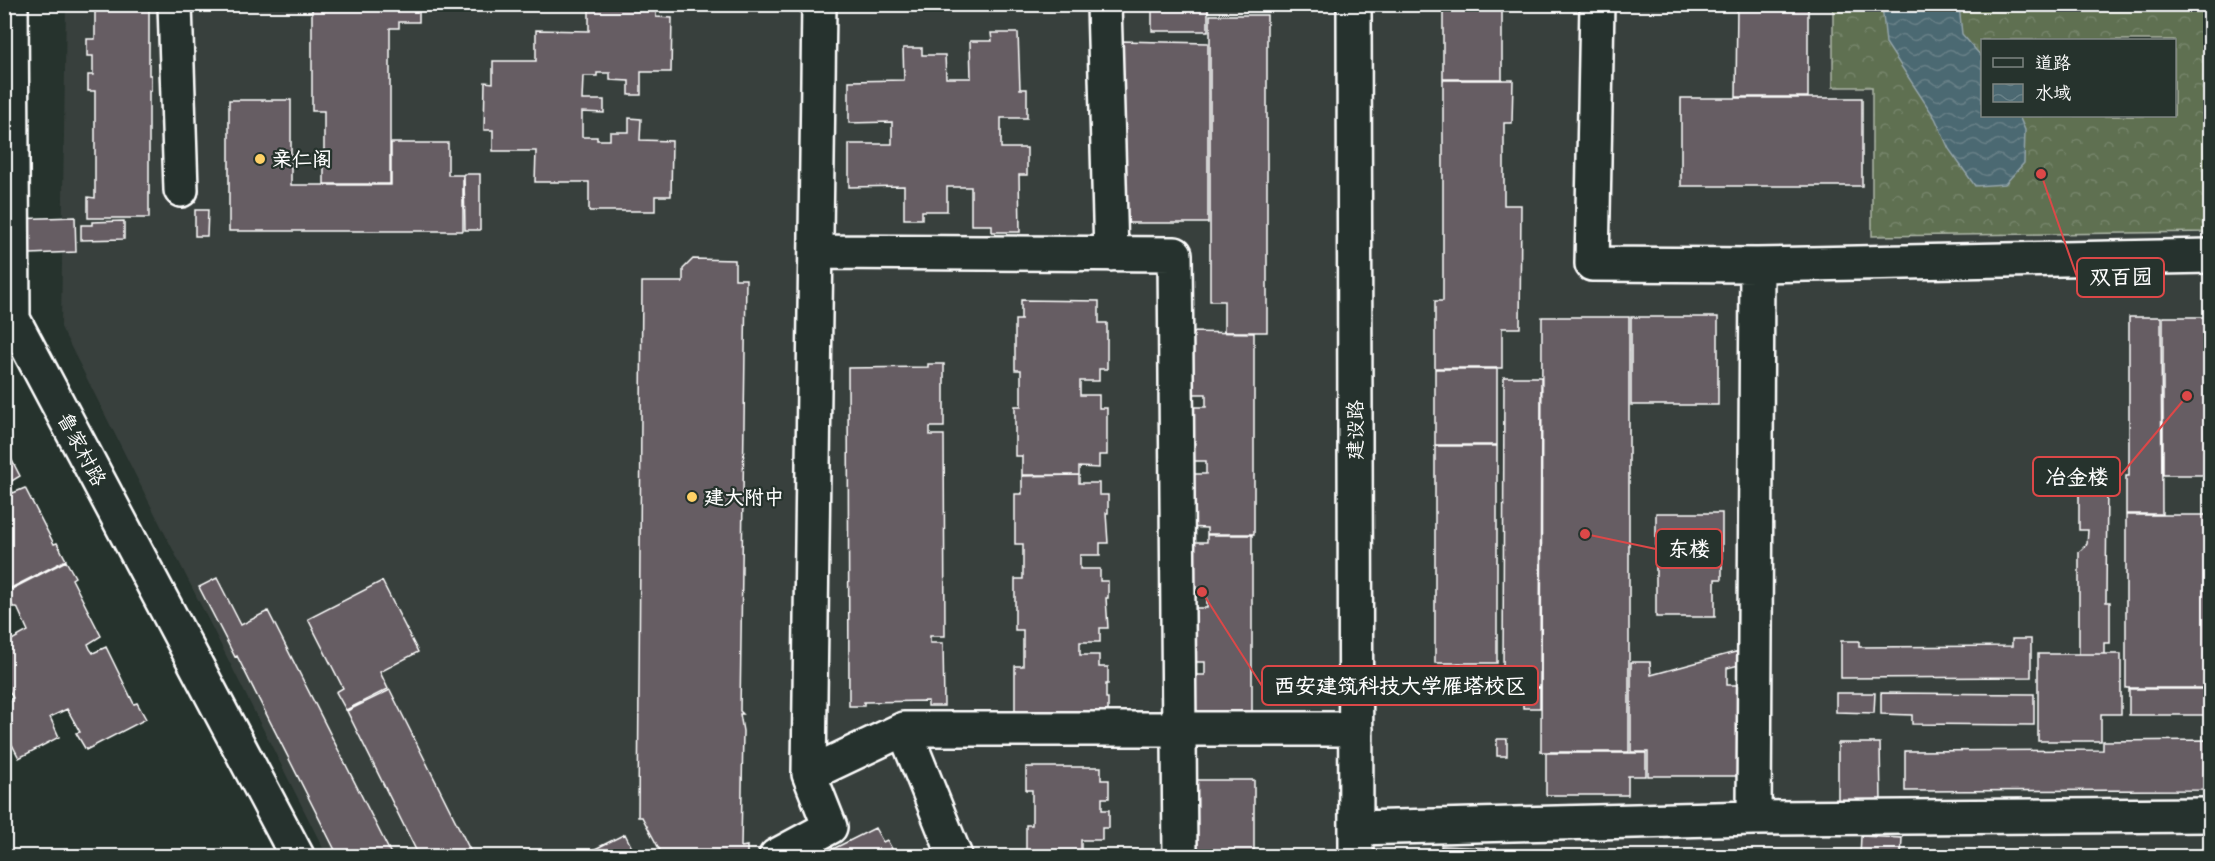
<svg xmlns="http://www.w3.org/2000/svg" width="2215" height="861" font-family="Itim,'LXGW WenKai TC',sans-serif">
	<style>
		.built { fill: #39403d; fill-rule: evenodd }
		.forest { fill: url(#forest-crowns); stroke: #aeb7a8; stroke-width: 1.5; fill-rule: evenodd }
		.water { fill: url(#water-waves); stroke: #94a5aa; stroke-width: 1.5 }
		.building { fill: #665d63; stroke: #fff; stroke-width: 1.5 }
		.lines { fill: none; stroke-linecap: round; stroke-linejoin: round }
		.minor-casing { stroke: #fff; stroke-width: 38 }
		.minor { stroke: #26332d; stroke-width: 33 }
		.poi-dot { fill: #ffd166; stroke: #26332d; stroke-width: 2 }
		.labels { text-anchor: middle; stroke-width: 4.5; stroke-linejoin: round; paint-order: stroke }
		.poi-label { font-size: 20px; font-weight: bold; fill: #fff; stroke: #26332d; text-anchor: start }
		.street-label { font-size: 20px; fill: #fff; stroke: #26332d }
		.leader { fill: none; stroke: #dc4848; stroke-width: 2 }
		.callout-dot { fill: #dc4848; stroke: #26332d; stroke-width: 2 }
		.callout { fill: #26332d; stroke: #dc4848; stroke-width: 2 }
		.callout-label { font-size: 21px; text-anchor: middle; font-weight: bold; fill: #fff }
	</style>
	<defs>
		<pattern id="forest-crowns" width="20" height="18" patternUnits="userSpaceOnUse" patternTransform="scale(1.5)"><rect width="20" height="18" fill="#5e6f51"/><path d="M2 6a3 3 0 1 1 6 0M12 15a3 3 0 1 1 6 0" fill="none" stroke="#76856b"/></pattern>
		<pattern id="water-waves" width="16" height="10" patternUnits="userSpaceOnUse" patternTransform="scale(1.5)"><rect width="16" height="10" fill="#4c6972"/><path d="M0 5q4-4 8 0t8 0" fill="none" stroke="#678087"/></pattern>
	</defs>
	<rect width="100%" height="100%" fill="#26332d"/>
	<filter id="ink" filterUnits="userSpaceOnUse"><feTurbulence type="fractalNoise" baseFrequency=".0167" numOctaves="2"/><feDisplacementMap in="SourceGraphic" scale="12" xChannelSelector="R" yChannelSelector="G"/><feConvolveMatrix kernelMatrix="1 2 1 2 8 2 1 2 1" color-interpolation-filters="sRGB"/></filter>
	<g filter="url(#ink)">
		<path class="built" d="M 66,5 L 2210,5 L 2210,856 L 327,856 L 61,327 ZM 1982,40 L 2174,40 L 2174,116 L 1982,116 Z"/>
		<path class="forest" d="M 1833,5 L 2210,5 L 2210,232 L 1872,236 L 1872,87 L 1833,87 ZM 1982,40 L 2174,40 L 2174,116 L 1982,116 Z"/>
		<path class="water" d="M 1882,5 L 1959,5 L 1962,34 L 1982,57 L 1982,116 L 2019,116 L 2025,130 L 2024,163 L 2005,184 L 1975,186 L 1949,149 L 1935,118 L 1886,43 Z"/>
		<path class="building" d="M 95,4 L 149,4 L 149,75 L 151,75 L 151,91 L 149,91 L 149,218 L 88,218 L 88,197 L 95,198 L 95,91 L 88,91 L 88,75 L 93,75 L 93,56 L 87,56 L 87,39 L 95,39 Z
			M 312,4 L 419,4 L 419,22 L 399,22 L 399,28 L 390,28 L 390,184 L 324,184 L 324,111 L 312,111 Z
			M 589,4 L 656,4 L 656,17 L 672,18 L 671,72 L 641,72 L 641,95 L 629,95 L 629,81 L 610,80 L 610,73 L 597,73 L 597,76 L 583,76 L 582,100 L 604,100 L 604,113 L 582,112 L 582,137 L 597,137 L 597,140 L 610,140 L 610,132 L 629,132 L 629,118 L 641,119 L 640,140 L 672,141 L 671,196 L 655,196 L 655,211 L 589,211 L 589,182 L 535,182 L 536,151 L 493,151 L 493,130 L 484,130 L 485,82 L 493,83 L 493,61 L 536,61 L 536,30 L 589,31 Z
			M 1152,4 L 1208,4 L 1208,31 L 1152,31 Z
			M 1443,4 L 1502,4 L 1502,79 L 1443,79 Z
			M 1737,4 L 1808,4 L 1808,97 L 1736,97 Z
			M 1210,15 L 1267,15 L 1267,332 L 1224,332 L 1224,301 L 1210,301 Z
			M 991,33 L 1018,33 L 1020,89 L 1027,89 L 1027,118 L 1001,118 L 1001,148 L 1027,148 L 1027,175 L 1019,175 L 1020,232 L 992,232 L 992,225 L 971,225 L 971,187 L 947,187 L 947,211 L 922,211 L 922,219 L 904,219 L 904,186 L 849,187 L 849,144 L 892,144 L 892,122 L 849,123 L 849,81 L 904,80 L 903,48 L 922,48 L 922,55 L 945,55 L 946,78 L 971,78 L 970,41 L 992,41 Z
			M 1119,41 L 1208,43 L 1208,223 L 1119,223 Z
			M 1443,80 L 1513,80 L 1512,123 L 1504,123 L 1504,205 L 1521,205 L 1520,328 L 1502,328 L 1502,368 L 1435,368 L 1435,301 L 1443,301 Z
			M 1681,98 L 1862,98 L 1862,186 L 1681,186 Z
			M 229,100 L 291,100 L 291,185 L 391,185 L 391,143 L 448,143 L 448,175 L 463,175 L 463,231 L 229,231 Z
			M 464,174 L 480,174 L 480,230 L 465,230 Z
			M 195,210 L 208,210 L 207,236 L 195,236 Z
			M 75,217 L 76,252 L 30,254 L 11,219 Z
			M 124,221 L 124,239 L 81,240 L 81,225 L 92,225 L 92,222 Z
			M 693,259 L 735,260 L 735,279 L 746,279 L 740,711 L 743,714 L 740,714 L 743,731 L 741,847 L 747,846 L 747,855 L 743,856 L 663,856 L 642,817 L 638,817 L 642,282 L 683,282 L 683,269 Z
			M 1021,300 L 1099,301 L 1099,323 L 1107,323 L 1107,369 L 1099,369 L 1099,381 L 1080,381 L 1080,395 L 1099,395 L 1099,408 L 1107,408 L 1107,455 L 1099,455 L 1099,468 L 1079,467 L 1079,475 L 1022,475 L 1022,456 L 1015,456 L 1015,406 L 1021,406 L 1021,370 L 1015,370 L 1015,320 L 1021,320 Z
			M 1542,317 L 1629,317 L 1629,752 L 1541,752 Z
			M 1631,317 L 1718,317 L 1718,405 L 1631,405 Z
			M 2129,317 L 2161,317 L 2162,514 L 2126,514 L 2126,476 L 2129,476 Z
			M 2163,317 L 2210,317 L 2210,475 L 2163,475 Z
			M 1181,332 L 1254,333 L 1254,534 L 1207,534 L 1207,528 L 1181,527 L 1181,474 L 1206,474 L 1206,461 L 1181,461 L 1181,407 L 1206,407 L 1206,394 L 1181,394 Z
			M 928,364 L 944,364 L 944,427 L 930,427 L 930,435 L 944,435 L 945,636 L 930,636 L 930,643 L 943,643 L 944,706 L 928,706 L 928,701 L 864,702 L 864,706 L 849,706 L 848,368 L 928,367 Z
			M 1435,369 L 1497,369 L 1497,445 L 1435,445 Z
			M 1504,377 L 1541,377 L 1540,687 L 1503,687 Z
			M 4,445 L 20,476 L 10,482 L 8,485 L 13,493 L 25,488 L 54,544 L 57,543 L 66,560 L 5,591 Z
			M 1435,446 L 1497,446 L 1497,663 L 1435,663 Z
			M 1079,475 L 1079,483 L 1099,483 L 1099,495 L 1108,495 L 1108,513 L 1106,513 L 1108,543 L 1100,543 L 1100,555 L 1080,555 L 1080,569 L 1100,569 L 1100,581 L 1108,581 L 1108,598 L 1106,598 L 1108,628 L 1100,628 L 1100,642 L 1080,642 L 1080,655 L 1099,655 L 1099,667 L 1108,667 L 1108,684 L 1106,684 L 1106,698 L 1108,698 L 1108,715 L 1015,716 L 1015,666 L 1023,666 L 1023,630 L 1015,630 L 1015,579 L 1023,579 L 1023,544 L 1015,544 L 1015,494 L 1022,494 L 1022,476 Z
			M 2079,480 L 2107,480 L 2106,602 L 2110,602 L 2110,643 L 2104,643 L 2104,654 L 2079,654 L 2079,552 L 2087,544 L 2088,530 L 2079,530 Z
			M 1656,513 L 1722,513 L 1722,579 L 1715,579 L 1715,617 L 1656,617 Z
			M 2126,515 L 2210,515 L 2210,688 L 2126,688 Z
			M 1207,535 L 1252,535 L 1252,737 L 1181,737 L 1181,675 L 1205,675 L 1205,662 L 1181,662 L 1181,608 L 1207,608 L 1207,596 L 1181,595 L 1181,542 L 1207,542 Z
			M 66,561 L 75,577 L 72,579 L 101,636 L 88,644 L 90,649 L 93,653 L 106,647 L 134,704 L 137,703 L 146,719 L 86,750 L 76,733 L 80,732 L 67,709 L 50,717 L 59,737 L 19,758 L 4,729 L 4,702 L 13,698 L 4,682 L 4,631 L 10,641 L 28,631 L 17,607 L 13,607 L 6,592 Z
			M 217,578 L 241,625 L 268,611 L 392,856 L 338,856 L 237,656 L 235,657 L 199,587 Z
			M 382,581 L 418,652 L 380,672 L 388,689 L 346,710 L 336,692 L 343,688 L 308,619 Z
			M 2012,639 L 2031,639 L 2031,677 L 1841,678 L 1841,641 L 1859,641 L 1859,647 L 2012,646 Z
			M 1739,651 L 1739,665 L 1727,668 L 1727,685 L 1739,685 L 1739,776 L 1648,776 L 1648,752 L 1631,752 L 1631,662 L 1650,662 L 1651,675 Z
			M 2038,654 L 2121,654 L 2121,714 L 2101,714 L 2101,741 L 2038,741 Z
			M 1523,688 L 1540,688 L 1540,708 L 1523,708 Z
			M 2129,689 L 2210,689 L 2210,715 L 2129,715 Z
			M 390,690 L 473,856 L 419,856 L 347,711 Z
			M 1836,693 L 1875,693 L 1874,713 L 1836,712 Z
			M 1881,693 L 2034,694 L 2034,725 L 1912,724 L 1912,715 L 1881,714 Z
			M 1497,739 L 1507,739 L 1507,756 L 1497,756 Z
			M 2210,740 L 2210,790 L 1905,791 L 1905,751 L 2103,750 L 2103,741 Z
			M 1838,743 L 1880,743 L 1881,802 L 1838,802 Z
			M 1546,753 L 1646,753 L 1646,776 L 1628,776 L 1628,795 L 1546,795 Z
			M 1026,767 L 1101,767 L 1101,780 L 1109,780 L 1109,798 L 1102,798 L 1102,810 L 1109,810 L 1109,828 L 1102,828 L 1102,840 L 1081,840 L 1081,853 L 1102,853 L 1102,856 L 1026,856 L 1026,825 L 1032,825 L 1032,790 L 1026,790 Z
			M 1184,780 L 1254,780 L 1254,856 L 1184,856 Z
			M 875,828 L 883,842 L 887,840 L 896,856 L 825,856 L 822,851 L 831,846 L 833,849 Z
			M 625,834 L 636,856 L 581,856 Z
			M 1861,836 L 1902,838 L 1901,856 L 1860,856 Z
			M 1441,846 L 1489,848 L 1489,856 L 1441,856 Z"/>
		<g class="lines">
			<defs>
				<path id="minor" d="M 11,4 L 13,319 L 297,856
					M 175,4 L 181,190
					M 1104,4 L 1111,254
					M 1354,4 L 1356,856
					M 1597,4 L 1592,264 L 1757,265 L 2210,256
					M 816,252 L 1175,254 L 1180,856
					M 1757,265 L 1754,818 L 2210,815
					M 904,729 L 955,856
					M 809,774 L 904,729 L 1356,729
					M 1356,828 L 1754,818
					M 776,856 L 830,827 L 809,774 L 819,4"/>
			</defs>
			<use href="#minor" class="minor-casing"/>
			<use href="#minor" class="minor"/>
		</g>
	</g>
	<g class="poi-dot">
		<circle cx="260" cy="159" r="6"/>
		<circle cx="692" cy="497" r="6"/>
	</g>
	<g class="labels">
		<g class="poi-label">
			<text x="272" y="166">亲仁阁</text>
			<text x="704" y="504">建大附中</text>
		</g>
		<g class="street-label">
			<text transform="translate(1355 430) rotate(-90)" y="7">建设路</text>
			<text transform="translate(82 449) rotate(62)" y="7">鲁家村路</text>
		</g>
	</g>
	<path class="leader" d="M2041 174L2077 277M2187 396L2120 476M1585 534L1656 549M1202 592L1262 686"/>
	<g class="callout-dot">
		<circle cx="2041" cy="174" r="6"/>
		<circle cx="2187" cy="396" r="6"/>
		<circle cx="1585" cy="534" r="6"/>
		<circle cx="1202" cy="592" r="6"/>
	</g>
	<g class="callout">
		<rect x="2077" y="258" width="87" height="39" rx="6"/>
		<rect x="2033" y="457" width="87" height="39" rx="6"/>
		<rect x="1656" y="529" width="66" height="39" rx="6"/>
		<rect x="1262" y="666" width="276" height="39" rx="6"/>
	</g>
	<g class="callout-label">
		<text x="2121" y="284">双百园</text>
		<text x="2077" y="484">冶金楼</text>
		<text x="1689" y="556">东楼</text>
		<text x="1400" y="693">西安建筑科技大学雁塔校区</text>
	</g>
	<rect width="2215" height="861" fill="none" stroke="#26332d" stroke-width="24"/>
	<rect x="12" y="12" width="2191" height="837" fill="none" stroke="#fff" stroke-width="2" filter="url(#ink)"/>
	<rect x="1981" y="39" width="195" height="78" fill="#26332d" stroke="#7d8581" stroke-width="1.5"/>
	<rect x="1993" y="58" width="30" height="9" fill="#26332d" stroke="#7d8581" stroke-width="1.5"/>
	<text x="2035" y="69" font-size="18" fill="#ffffff">道路</text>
	<rect x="1993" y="84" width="30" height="18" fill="url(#water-waves)" stroke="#7d8581" stroke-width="1.5"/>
	<text x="2035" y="99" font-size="18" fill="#ffffff">水域</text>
</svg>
